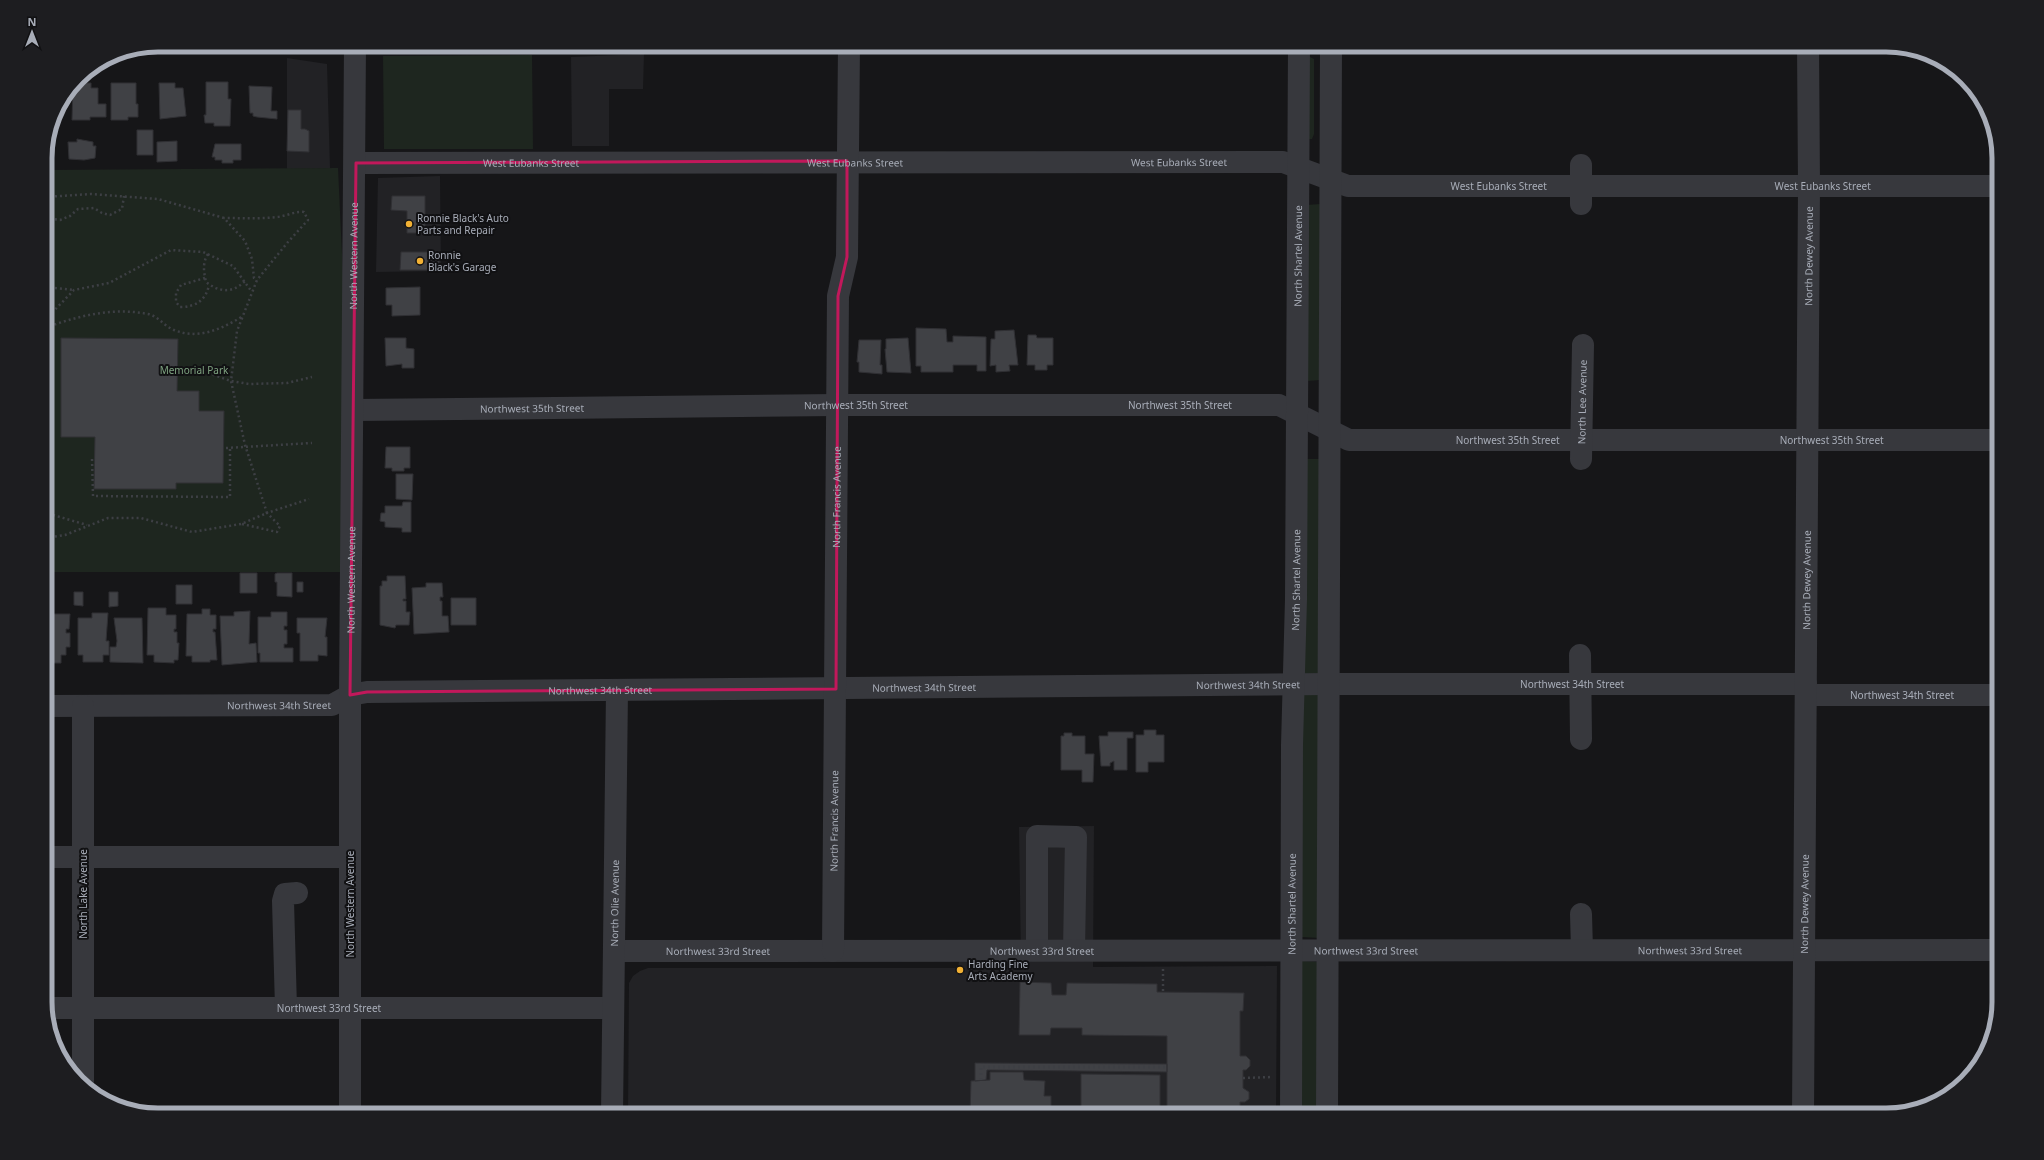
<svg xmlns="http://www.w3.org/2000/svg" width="2044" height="1160" font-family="'Noto Sans',sans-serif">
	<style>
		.built { fill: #222225 }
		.green { fill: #1e261f }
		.building { fill: #404145; stroke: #303034 }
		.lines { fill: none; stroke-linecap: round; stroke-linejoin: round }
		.path { stroke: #3d3f44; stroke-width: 2.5; stroke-dasharray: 2 3; stroke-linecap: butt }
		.minor { stroke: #37383d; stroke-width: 22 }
		.marked { fill: none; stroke: #c2185b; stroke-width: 3; stroke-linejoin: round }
		.poi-dot { fill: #f2b134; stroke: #111113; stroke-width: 1.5 }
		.labels { text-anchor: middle; stroke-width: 4; stroke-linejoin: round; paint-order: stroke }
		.street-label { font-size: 10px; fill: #a8adb8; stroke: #111113 }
		.poi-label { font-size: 10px; fill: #a8adb8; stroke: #111113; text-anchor: start }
		.park-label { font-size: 10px; fill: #7fa381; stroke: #111113 }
		.rim { fill: none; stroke: #a8adb8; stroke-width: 5 }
	</style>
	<rect width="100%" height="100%" fill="#161618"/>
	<path class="built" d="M 644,54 L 643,89 L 609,89 L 609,146 L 572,146 L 571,57 Z
		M 287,58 L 327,64 L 330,168 L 287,169 Z
		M 440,176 L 441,271 L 376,272 L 378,178 Z
		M 1094,826 L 1093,967 L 1277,966 L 1276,1115 L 628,1115 L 629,983 L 633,976 L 640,971 L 648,968 L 958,968 L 959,961 L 1021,961 L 1019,827 Z"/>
	<path class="green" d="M 532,55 L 533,149 L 384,149 L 383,56 Z
		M 1310,57 L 1314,59 L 1314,134 L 1312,139 L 1309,139 L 1308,58 Z
		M 338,168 L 343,276 L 341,572 L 45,572 L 45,170 Z
		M 1320,204 L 1320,380 L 1307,381 L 1307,205 Z
		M 1307,459 L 1320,459 L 1321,673 L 1302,674 Z
		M 1301,694 L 1322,694 L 1320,938 L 1302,937 Z
		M 1299,961 L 1321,962 L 1320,1115 L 1299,1115 Z"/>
	<path class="building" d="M 206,82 L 228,82 L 228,99 L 231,99 L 230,126 L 214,126 L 214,123 L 205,123 L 204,115 L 206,115 Z
		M 75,83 L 91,83 L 91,88 L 98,88 L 98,104 L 106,104 L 106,117 L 90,117 L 90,120 L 72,120 L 73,86 Z
		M 111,83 L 136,83 L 136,104 L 138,104 L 138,117 L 128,117 L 128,120 L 111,120 Z
		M 159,83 L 175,83 L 175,88 L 183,88 L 186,116 L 160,119 Z
		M 249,86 L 272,87 L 271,111 L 277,111 L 277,119 L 257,117 L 253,116 L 253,113 L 250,113 Z
		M 288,110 L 301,110 L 301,129 L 305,129 L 309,131 L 309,152 L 287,151 Z
		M 137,130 L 153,130 L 153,155 L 137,155 Z
		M 77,139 L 93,142 L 93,146 L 96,146 L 95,158 L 84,160 L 69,159 L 68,142 L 77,142 Z
		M 177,141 L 177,161 L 157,162 L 157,142 Z
		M 215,144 L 241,144 L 241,160 L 233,160 L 233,163 L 222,163 L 222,160 L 215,160 L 215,157 L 212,157 Z
		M 392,196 L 425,196 L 425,233 L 407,233 L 407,211 L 391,210 Z
		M 401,252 L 439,252 L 439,270 L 400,270 Z
		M 420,287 L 420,315 L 392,316 L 392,305 L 386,305 L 386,288 Z
		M 916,328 L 946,329 L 947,342 L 953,342 L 953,336 L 986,337 L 986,371 L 977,371 L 977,365 L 953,365 L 953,372 L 921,372 L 921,366 L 916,366 Z
		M 1014,330 L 1018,365 L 1009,365 L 1010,371 L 996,372 L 996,365 L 990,366 L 991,339 L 995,339 L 995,331 Z
		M 1028,335 L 1036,335 L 1037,338 L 1053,338 L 1053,365 L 1047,365 L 1047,370 L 1035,370 L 1035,365 L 1027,365 Z
		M 61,338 L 178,339 L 177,391 L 199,391 L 199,411 L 224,411 L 223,483 L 176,483 L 176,489 L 94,489 L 95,437 L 61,437 Z
		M 385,338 L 406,338 L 406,348 L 414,349 L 414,368 L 402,368 L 402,364 L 386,366 Z
		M 908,338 L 911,373 L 887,372 L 885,349 L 886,349 L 886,339 Z
		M 859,340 L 881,340 L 880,365 L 882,365 L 882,374 L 859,372 L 859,362 L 857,362 Z
		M 386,447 L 410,447 L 410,468 L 404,468 L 404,471 L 392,471 L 392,468 L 385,468 Z
		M 396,474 L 413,474 L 412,500 L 396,499 Z
		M 403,502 L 411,502 L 411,532 L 402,532 L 402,528 L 385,527 L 385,522 L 380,521 L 381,513 L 385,513 L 385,506 L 402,506 Z
		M 240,573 L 257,573 L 257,593 L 240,593 Z
		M 277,573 L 292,573 L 292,597 L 277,596 L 277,582 L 275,582 L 275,574 Z
		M 387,576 L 405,576 L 406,599 L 403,599 L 403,601 L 406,601 L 406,612 L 410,612 L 409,625 L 396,625 L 395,628 L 380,625 L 380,586 L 382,586 L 382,581 L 387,581 Z
		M 297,582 L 303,582 L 303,592 L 297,592 Z
		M 426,583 L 442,583 L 443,597 L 440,597 L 440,601 L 442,601 L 442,616 L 448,616 L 449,632 L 414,634 L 412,588 L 426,587 Z
		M 176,585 L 192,585 L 192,604 L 176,604 Z
		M 74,592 L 83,592 L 83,606 L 74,605 Z
		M 109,592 L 118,592 L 118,606 L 109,607 Z
		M 451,598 L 476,598 L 476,625 L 451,625 Z
		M 148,608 L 166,608 L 166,615 L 176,615 L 176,629 L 174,629 L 174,632 L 177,632 L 177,643 L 179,643 L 178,660 L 174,660 L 174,663 L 154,662 L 154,655 L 147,655 Z
		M 202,609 L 210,609 L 210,615 L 216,615 L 216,629 L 213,629 L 213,632 L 215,632 L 217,660 L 210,660 L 210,662 L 192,662 L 192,656 L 186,656 L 187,614 L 202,614 Z
		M 250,611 L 249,644 L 256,643 L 257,662 L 222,665 L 220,616 L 234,616 L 234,612 Z
		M 271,612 L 287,612 L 287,626 L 284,626 L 284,630 L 287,630 L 287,644 L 284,644 L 284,648 L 293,648 L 293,662 L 260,662 L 260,653 L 258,653 L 258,617 L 271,617 Z
		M 92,613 L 108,613 L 106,641 L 109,641 L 109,655 L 103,655 L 103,662 L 83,662 L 83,655 L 78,655 L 78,618 L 92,618 Z
		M 45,614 L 70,614 L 69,629 L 66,629 L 66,633 L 70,633 L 70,647 L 66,647 L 66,655 L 61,655 L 61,663 L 45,663 Z
		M 114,618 L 142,618 L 143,663 L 110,662 L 110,647 L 116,647 L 117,641 Z
		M 297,618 L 327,618 L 325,637 L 327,637 L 327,656 L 318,655 L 318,661 L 300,661 L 300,633 L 297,633 Z
		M 1144,730 L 1156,730 L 1156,735 L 1164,735 L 1164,762 L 1148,762 L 1148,772 L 1136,772 L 1136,735 L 1144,735 Z
		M 1108,732 L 1133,732 L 1133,738 L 1127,738 L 1127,770 L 1114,770 L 1114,761 L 1110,763 L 1110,766 L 1101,766 L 1099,736 L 1108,736 Z
		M 1064,733 L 1072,733 L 1072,736 L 1085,736 L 1085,754 L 1094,754 L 1093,782 L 1082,782 L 1082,770 L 1061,770 L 1061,736 L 1064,736 Z
		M 1020,982 L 1051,983 L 1052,995 L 1066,995 L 1067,983 L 1157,984 L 1157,992 L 1244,993 L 1243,1011 L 1240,1011 L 1240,1056 L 1246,1056 L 1250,1060 L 1250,1066 L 1246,1070 L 1243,1070 L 1243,1088 L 1249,1092 L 1249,1099 L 1245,1102 L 1240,1102 L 1240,1115 L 970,1115 L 971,1081 L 990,1080 L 990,1072 L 1023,1072 L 1024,1080 L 1045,1081 L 1044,1096 L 1051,1096 L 1051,1114 L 1081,1114 L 1081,1074 L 1160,1075 L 1160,1107 L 1167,1107 L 1167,1036 L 1082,1035 L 1082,1028 L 1051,1028 L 1050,1035 L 1019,1035 Z
		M 975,1063 L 1167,1064 L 1167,1072 L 987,1070 L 986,1080 L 975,1081 Z"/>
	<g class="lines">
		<path class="path" d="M 45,197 L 91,194 L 158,199 L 224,218 L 245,241 L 252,259 L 254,278 L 257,280
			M 45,218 L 60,220 L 70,216 L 78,209 L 94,208 L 102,213 L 110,215 L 122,209 L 124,196
			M 208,254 C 202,263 204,273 206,282 C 219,292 232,294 245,281
			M 205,278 L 181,285 L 176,293 L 176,302 L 180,307 C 196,307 206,300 209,285
			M 45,287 L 74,290
			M 45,320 L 74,290 L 109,283 L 171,250 L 203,252 L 233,266 L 252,292
			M 45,328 C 77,316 113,307 148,314 C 158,316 164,326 174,330 C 198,340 222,329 243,316
			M 45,343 C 51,365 51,384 45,406
			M 178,374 L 208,373 L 231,381 L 249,384 L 287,383 L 312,377
			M 226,448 L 312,443
			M 92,459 L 93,496 L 230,497 L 230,447
			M 45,509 L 53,515 L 87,525
			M 242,524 L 277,532 L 280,526 L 267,513 L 309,499
			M 45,538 L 65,535 L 108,518 L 141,518 L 192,532 L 241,524 L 267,513 L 245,445 L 231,381 L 237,331 L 257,280 L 288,242 L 308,220 L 304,212 C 295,211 287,216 277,217 C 259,219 242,218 224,218
			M 1163,969 L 1163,992
			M 1243,1078 L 1272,1077
			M 981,1080 L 981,1067 L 1167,1067"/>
		<g class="minor">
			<path id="s1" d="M 356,163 L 1283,162 L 1348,186 L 1999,186"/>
			<path d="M 1581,165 L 1581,204"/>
			<path id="s2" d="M 354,410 L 837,405 L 1279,405 L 1349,440 L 1999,440"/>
			<path id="s3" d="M 1581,459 L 1583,345"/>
			<path d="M 1580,655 L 1581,739"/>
			<path id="s4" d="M 1806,695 L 1999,695"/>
			<path id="s5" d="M 45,706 L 332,705 L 350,695 L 367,692 L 1329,684 L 1806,684"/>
			<path d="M 83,706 L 83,1081"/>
			<path d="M 45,857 L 350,857"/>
			<path d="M 1581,914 L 1582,950"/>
			<path d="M 1037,950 L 1037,836 L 1076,837 L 1074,950"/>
			<path id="s6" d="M 614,951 L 1999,950"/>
			<path id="s7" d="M 833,951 L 838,296 L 847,257 L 849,45"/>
			<path id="s8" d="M 45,1008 L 613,1008"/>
			<path d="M 286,1008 L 283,901 L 285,894 L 297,893"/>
			<path id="s9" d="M 350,1115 L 350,695 L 355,45"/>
			<path id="s10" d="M 612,1115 L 617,690"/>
			<path id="s11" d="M 1291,1115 L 1292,745 L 1296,599 L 1299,45"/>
			<path d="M 1327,1115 L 1331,45"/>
			<path id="s12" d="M 1803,1115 L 1809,186 L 1808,45"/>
		</g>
	</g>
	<path class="marked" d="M 847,161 L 847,257 L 838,296 L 836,689 L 367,692 L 350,695 L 356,163 Z"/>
	<g class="poi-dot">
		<circle cx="409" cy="224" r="4"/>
		<circle cx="420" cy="261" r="4"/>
		<circle cx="960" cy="970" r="4"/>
	</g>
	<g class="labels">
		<g class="street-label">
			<text dy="4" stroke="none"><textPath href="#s1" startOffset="499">West Eubanks Street</textPath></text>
			<text dy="4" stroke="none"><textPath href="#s1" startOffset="175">West Eubanks Street</textPath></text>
			<text dy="4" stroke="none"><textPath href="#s1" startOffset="823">West Eubanks Street</textPath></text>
			<text dy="4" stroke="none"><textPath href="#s1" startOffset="1147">West Eubanks Street</textPath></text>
			<text dy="4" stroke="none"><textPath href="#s1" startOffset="1471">West Eubanks Street</textPath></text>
			<text dy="4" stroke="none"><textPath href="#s9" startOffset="859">North Western Avenue</textPath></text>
			<text dy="4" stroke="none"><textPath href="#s11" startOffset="859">North Shartel Avenue</textPath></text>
			<text dy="4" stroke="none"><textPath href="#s12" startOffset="859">North Dewey Avenue</textPath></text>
			<text dy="4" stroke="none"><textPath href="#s3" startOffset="57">North Lee Avenue</textPath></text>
			<text dy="4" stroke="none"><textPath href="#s2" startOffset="502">Northwest 35th Street</textPath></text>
			<text dy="4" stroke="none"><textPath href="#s2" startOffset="826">Northwest 35th Street</textPath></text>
			<text dy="4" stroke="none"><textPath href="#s2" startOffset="178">Northwest 35th Street</textPath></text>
			<text dy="4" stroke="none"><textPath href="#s2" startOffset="1162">Northwest 35th Street</textPath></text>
			<text dy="4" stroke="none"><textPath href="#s2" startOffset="1486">Northwest 35th Street</textPath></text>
			<text dy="4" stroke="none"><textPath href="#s7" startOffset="454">North Francis Avenue</textPath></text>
			<text dy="4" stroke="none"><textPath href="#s9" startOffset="535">North Western Avenue</textPath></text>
			<text dy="4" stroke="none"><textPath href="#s11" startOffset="535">North Shartel Avenue</textPath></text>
			<text dy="4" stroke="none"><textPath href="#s12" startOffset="535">North Dewey Avenue</textPath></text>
			<text dy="4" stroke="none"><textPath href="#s5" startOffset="1530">Northwest 34th Street</textPath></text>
			<text dy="4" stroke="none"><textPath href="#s5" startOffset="1206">Northwest 34th Street</textPath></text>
			<text dy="4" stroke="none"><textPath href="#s5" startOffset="882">Northwest 34th Street</textPath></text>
			<text dy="4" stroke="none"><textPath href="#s5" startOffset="558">Northwest 34th Street</textPath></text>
			<text dy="4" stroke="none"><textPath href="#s4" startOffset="96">Northwest 34th Street</textPath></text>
			<text dy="4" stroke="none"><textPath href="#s5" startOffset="234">Northwest 34th Street</textPath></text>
			<text dy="4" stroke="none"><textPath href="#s7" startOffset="130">North Francis Avenue</textPath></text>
			<text transform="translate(83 894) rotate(-90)" y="4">North Lake Avenue</text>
			<text dy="4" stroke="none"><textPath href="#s10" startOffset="212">North Olie Avenue</textPath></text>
			<text transform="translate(350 904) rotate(-90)" y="4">North Western Avenue</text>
			<text dy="4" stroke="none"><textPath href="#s11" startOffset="211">North Shartel Avenue</textPath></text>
			<text dy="4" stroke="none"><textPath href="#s12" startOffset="211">North Dewey Avenue</textPath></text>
			<text dy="4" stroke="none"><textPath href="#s6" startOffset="428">Northwest 33rd Street</textPath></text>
			<text dy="4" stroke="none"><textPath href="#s6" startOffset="752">Northwest 33rd Street</textPath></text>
			<text dy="4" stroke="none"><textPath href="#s6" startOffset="1076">Northwest 33rd Street</textPath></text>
			<text dy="4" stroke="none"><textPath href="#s6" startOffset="104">Northwest 33rd Street</textPath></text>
			<text dy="4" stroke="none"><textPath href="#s8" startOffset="284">Northwest 33rd Street</textPath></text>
		</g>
		<g class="poi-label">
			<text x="417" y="222">Ronnie Black's Auto<tspan x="417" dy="12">Parts and Repair</tspan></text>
			<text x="428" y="259">Ronnie<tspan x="428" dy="12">Black's Garage</tspan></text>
			<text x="968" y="968">Harding Fine<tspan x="968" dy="12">Arts Academy</tspan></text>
		</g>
		<g class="park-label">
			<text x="194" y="374">Memorial Park</text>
		</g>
	</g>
	<path d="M0 0H2044V1160H0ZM158 52H1886A106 106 0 0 1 1992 158V1002A106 106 0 0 1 1886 1108H158A106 106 0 0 1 52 1002V158A106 106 0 0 1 158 52Z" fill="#1d1d20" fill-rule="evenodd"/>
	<path class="rim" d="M158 52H1886A106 106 0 0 1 1992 158V1002A106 106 0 0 1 1886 1108H158A106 106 0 0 1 52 1002V158A106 106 0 0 1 158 52Z"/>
	<g transform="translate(32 32)" stroke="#111113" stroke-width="3" paint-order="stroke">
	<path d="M0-3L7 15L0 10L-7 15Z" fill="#a8adb8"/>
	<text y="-6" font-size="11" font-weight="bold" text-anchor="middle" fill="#a8adb8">N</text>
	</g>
</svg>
